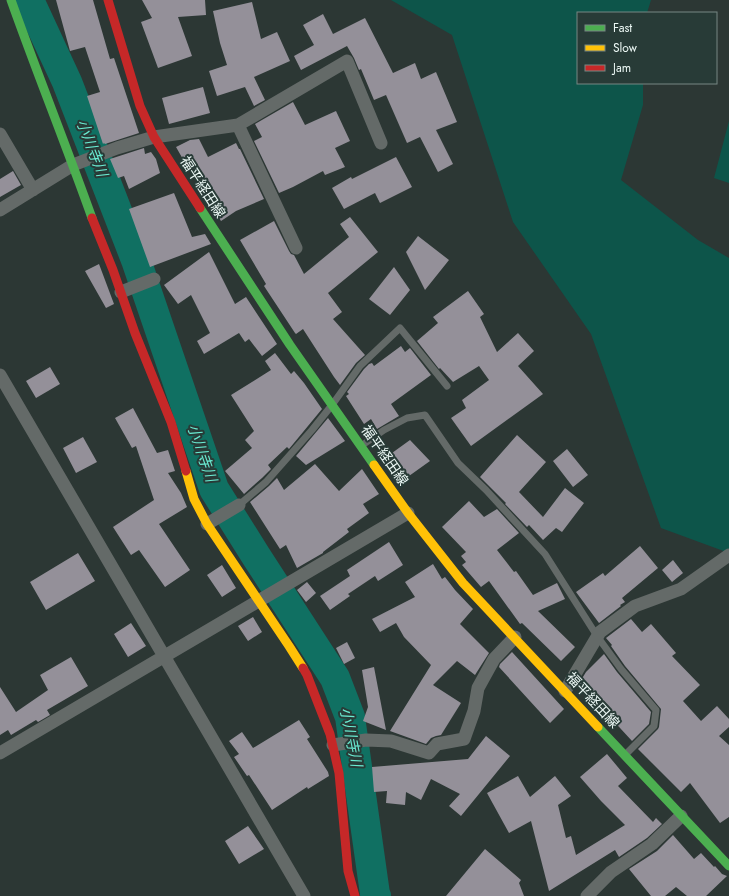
<svg xmlns="http://www.w3.org/2000/svg" width="729" height="896" font-family="Jost,'Noto Sans JP',sans-serif">
	<style>
		.green { fill: #0d554a }
		.lines { fill: none; stroke-linecap: round; stroke-linejoin: round }
		.river { stroke: #107062; stroke-width: 30 }
		.building { fill: #949099 }
		.lane { stroke: #646a68; stroke-width: 7 }
		.street { stroke: #646a68; stroke-width: 13 }
		.fast { stroke: #4caf50; stroke-width: 9 }
		.slow { stroke: #ffc107; stroke-width: 9 }
		.jam { stroke: #c62828; stroke-width: 9 }
		.labels { text-anchor: middle; stroke-width: 4; stroke-linejoin: round; paint-order: stroke }
		.street-label { font-size: 14px; fill: #ecf8f5; stroke: #283b37 }
		.water-label { font-size: 15px; font-style: italic; fill: #6aebd2; stroke: #283b37 }
	</style>
	<rect width="100%" height="100%" fill="#2c3734"/>
	<path class="green" d="M 391,0 L 651,0 L 647,13 L 578,13 L 578,83 L 643,83 L 643,105 L 621,180 L 698,240 L 729,258 L 729,553 L 661,528 L 591,334 L 513,222 L 452,35 Z
		M 729,121 L 729,183 L 714,178 Z"/>
	<g class="lines">
		<path class="river" d="M 29,0 L 67,82 L 136,260 L 214,489 L 256,556 L 335,678 L 350,717 L 375,894 L 376,896"/>
	</g>
	<path class="building" d="M 56,0 L 93,0 L 110,59 L 114,58 L 139,133 L 105,144 L 104,143 L 103,144 L 87,96 L 100,92 L 85,47 L 70,51 Z
		M 142,0 L 205,0 L 206,15 L 178,17 L 192,56 L 158,68 L 141,22 L 152,18 Z
		M 252,2 L 261,39 L 277,32 L 290,61 L 254,77 L 265,100 L 254,106 L 245,87 L 217,96 L 209,71 L 227,65 L 220,43 L 213,11 Z
		M 323,14 L 333,34 L 365,18 L 393,73 L 415,63 L 421,79 L 436,72 L 457,122 L 436,130 L 453,164 L 438,172 L 420,137 L 407,143 L 386,95 L 374,100 L 361,69 L 359,70 L 354,58 L 347,46 L 301,70 L 294,56 L 314,45 L 303,25 Z
		M 203,87 L 210,113 L 169,124 L 162,98 Z
		M 293,102 L 305,125 L 336,111 L 350,141 L 335,148 L 345,167 L 325,175 L 323,171 L 293,187 L 279,193 L 254,141 L 262,137 L 255,124 Z
		M 199,139 L 208,157 L 236,143 L 239,149 L 240,149 L 264,199 L 236,211 L 221,221 L 213,208 L 214,207 L 189,159 L 184,161 L 176,147 L 190,140 Z
		M 144,148 L 145,154 L 151,152 L 156,159 L 160,173 L 129,189 L 124,176 L 118,178 L 110,159 Z
		M 396,157 L 412,187 L 380,203 L 375,193 L 344,209 L 332,188 L 351,177 L 352,179 Z
		M 13,171 L 21,185 L 0,197 L 0,179 Z
		M 174,193 L 192,237 L 205,234 L 211,244 L 150,267 L 129,209 Z
		M 350,217 L 378,252 L 328,293 L 342,312 L 333,319 L 365,355 L 356,363 L 340,385 L 334,377 L 303,329 L 296,334 L 295,333 L 264,286 L 266,284 L 240,240 L 274,221 L 289,251 L 291,254 L 294,255 L 304,274 L 349,237 L 340,224 Z
		M 418,236 L 449,260 L 425,290 L 406,252 Z
		M 209,252 L 235,304 L 246,297 L 277,344 L 262,356 L 249,339 L 245,342 L 239,333 L 204,354 L 197,341 L 210,333 L 191,295 L 178,304 L 164,285 Z
		M 99,264 L 114,304 L 106,308 L 85,271 Z
		M 394,267 L 410,290 L 390,315 L 369,299 Z
		M 468,291 L 484,314 L 480,317 L 497,352 L 518,333 L 534,351 L 518,366 L 543,394 L 471,446 L 451,418 L 466,408 L 462,400 L 489,380 L 479,366 L 453,382 L 440,368 L 439,369 L 417,341 L 438,323 L 433,317 Z
		M 401,346 L 405,352 L 410,348 L 431,375 L 391,404 L 399,416 L 377,429 L 371,419 L 364,424 L 346,396 L 349,394 L 347,392 L 364,369 L 369,364 L 372,363 L 374,366 Z
		M 275,353 L 291,374 L 294,371 L 304,383 L 322,409 L 289,449 L 287,447 L 268,465 L 271,469 L 262,478 L 244,494 L 225,471 L 252,448 L 245,440 L 254,431 L 231,395 L 271,370 L 265,361 Z
		M 50,367 L 60,384 L 36,398 L 26,381 Z
		M 133,408 L 157,453 L 168,450 L 175,471 L 168,473 L 181,493 L 187,507 L 159,524 L 190,570 L 165,587 L 139,550 L 131,555 L 113,527 L 154,500 L 136,446 L 132,448 L 115,418 Z
		M 328,418 L 345,441 L 306,465 L 296,456 Z
		M 517,435 L 546,462 L 519,492 L 543,517 L 565,488 L 584,503 L 562,532 L 556,528 L 543,540 L 529,525 L 527,527 L 505,504 L 506,503 L 480,477 Z
		M 83,437 L 97,462 L 76,473 L 63,448 Z
		M 410,440 L 430,461 L 409,476 L 392,453 Z
		M 567,449 L 588,475 L 573,487 L 553,461 Z
		M 315,464 L 339,491 L 362,469 L 379,494 L 363,504 L 369,513 L 347,529 L 349,532 L 323,552 L 323,553 L 297,568 L 286,545 L 280,549 L 250,502 L 269,486 L 277,478 L 284,490 Z
		M 469,501 L 484,517 L 497,509 L 519,533 L 497,550 L 514,572 L 516,571 L 533,595 L 557,583 L 565,599 L 538,611 L 575,647 L 561,661 L 522,623 L 520,624 L 489,581 L 481,587 L 462,565 L 466,562 L 461,556 L 466,552 L 442,527 Z
		M 389,542 L 403,565 L 378,581 L 375,576 L 348,594 L 350,596 L 330,610 L 320,596 L 350,576 L 347,570 Z
		M 640,546 L 658,568 L 622,598 L 625,602 L 620,605 L 621,606 L 599,623 L 576,592 L 603,573 L 605,576 Z
		M 78,553 L 95,581 L 46,610 L 30,582 Z
		M 673,560 L 683,573 L 672,582 L 662,570 Z
		M 433,564 L 442,579 L 445,577 L 455,590 L 473,609 L 460,624 L 489,653 L 475,675 L 457,661 L 433,685 L 461,703 L 441,735 L 436,736 L 431,738 L 426,744 L 390,731 L 431,665 L 404,637 L 396,623 L 380,632 L 372,619 L 415,597 L 405,582 Z
		M 222,565 L 236,588 L 222,597 L 207,575 Z
		M 307,582 L 316,593 L 306,602 L 297,590 Z
		M 253,617 L 262,632 L 248,641 L 238,626 Z
		M 631,619 L 642,632 L 651,624 L 676,653 L 672,656 L 700,685 L 683,701 L 701,721 L 717,706 L 729,719 L 729,727 L 719,736 L 729,745 L 729,817 L 720,823 L 690,783 L 681,792 L 638,749 L 658,729 L 659,727 L 661,709 L 625,666 L 611,646 L 612,645 L 606,638 Z
		M 131,623 L 146,646 L 128,657 L 114,634 Z
		M 347,642 L 355,658 L 344,664 L 336,648 Z
		M 512,652 L 564,709 L 550,723 L 499,667 L 500,664 Z
		M 604,654 L 617,672 L 651,712 L 649,724 L 632,741 L 597,703 L 578,685 L 586,672 Z
		M 71,657 L 88,686 L 47,710 L 50,715 L 38,722 L 36,720 L 11,735 L 8,730 L 0,735 L 0,687 L 16,712 L 48,690 L 40,675 Z
		M 374,667 L 386,730 L 363,721 L 368,707 L 362,670 Z
		M 299,720 L 310,737 L 307,739 L 328,772 L 329,776 L 308,789 L 307,787 L 272,810 L 249,775 L 247,776 L 234,757 L 239,754 L 229,741 L 242,732 L 253,748 Z
		M 486,736 L 510,756 L 461,816 L 449,806 L 460,794 L 431,779 L 421,800 L 406,792 L 405,805 L 386,803 L 387,791 L 374,792 L 372,767 L 468,759 Z
		M 607,754 L 627,778 L 618,786 L 653,822 L 656,818 L 662,824 L 647,838 L 619,857 L 615,850 L 549,891 L 531,821 L 509,833 L 487,793 L 518,776 L 530,797 L 555,776 L 571,796 L 558,805 L 566,838 L 571,836 L 576,855 L 625,825 L 601,801 L 580,777 Z
		M 248,826 L 264,849 L 239,864 L 225,841 Z
		M 673,835 L 694,859 L 701,853 L 714,867 L 715,866 L 722,874 L 727,876 L 706,896 L 687,896 L 676,887 L 665,896 L 651,896 L 629,869 L 657,851 Z
		M 485,849 L 521,880 L 519,883 L 524,896 L 446,896 Z"/>
	<g class="lines">
		<path class="lane" d="M 361,446 L 384,430 L 407,418 L 425,415 L 458,463 L 486,490 L 545,554 L 597,636 L 621,669 L 656,710 L 654,726 L 625,755
			M 239,505 L 266,482 L 312,430 L 332,405 L 360,366 L 400,328 L 447,386"/>
		<path class="street" d="M 238,125 L 347,61 L 381,143
			M 0,134 L 33,190
			M 0,210 L 73,165 L 117,148 L 154,137 L 238,125 L 296,248
			M 121,292 L 154,279
			M 0,375 L 304,896
			M 207,524 L 239,505
			M 565,691 L 600,632 L 635,606 L 681,589 L 729,555
			M 333,745 L 366,740 L 391,741 L 429,753 L 437,744 L 464,739 L 474,711 L 478,688 L 494,659 L 515,637
			M 0,753 L 408,513
			M 587,896 L 611,872 L 652,844 L 681,816"/>
		<path class="fast" d="M 11,0 C 37,73 66,145 92,218
			M 200,208 L 290,345 L 374,465
			M 598,727 L 729,866"/>
		<path class="slow" d="M 374,465 L 408,513 L 463,583 L 598,727
			M 186,471 L 194,499 L 207,524 L 289,646 L 303,668"/>
		<path class="jam" d="M 108,0 L 140,106 L 154,137 L 200,208
			M 92,218 L 113,270 L 135,333 L 171,422 L 186,471
			M 303,668 L 307,675 L 330,734 L 339,773 L 348,871 L 355,896"/>
	</g>
	<g class="labels">
		<g class="street-label">
			<text transform="translate(203 187) rotate(57)" y="5">福平経田線</text>
			<text transform="translate(385 455) rotate(55)" y="5">福平経田線</text>
			<text transform="translate(593 700) rotate(47)" y="5">福平経田線</text>
		</g>
		<g class="water-label">
			<text transform="translate(92 148) rotate(69)" y="5">小川寺川</text>
			<text transform="translate(202 453) rotate(71)" y="5">小川寺川</text>
			<text transform="translate(351 737) rotate(79)" y="5">小川寺川</text>
		</g>
	</g>
	<rect x="577" y="12" width="140" height="72" fill="#283b37" stroke="#768783"/>
	<rect x="585" y="25" width="20" height="6" fill="#4caf50" stroke="#768783"/>
	<text x="613" y="32" font-size="12" fill="#ecf8f5">Fast</text>
	<rect x="585" y="45" width="20" height="6" fill="#ffc107" stroke="#768783"/>
	<text x="613" y="52" font-size="12" fill="#ecf8f5">Slow</text>
	<rect x="585" y="65" width="20" height="6" fill="#c62828" stroke="#768783"/>
	<text x="613" y="72" font-size="12" fill="#ecf8f5">Jam</text>
</svg>
